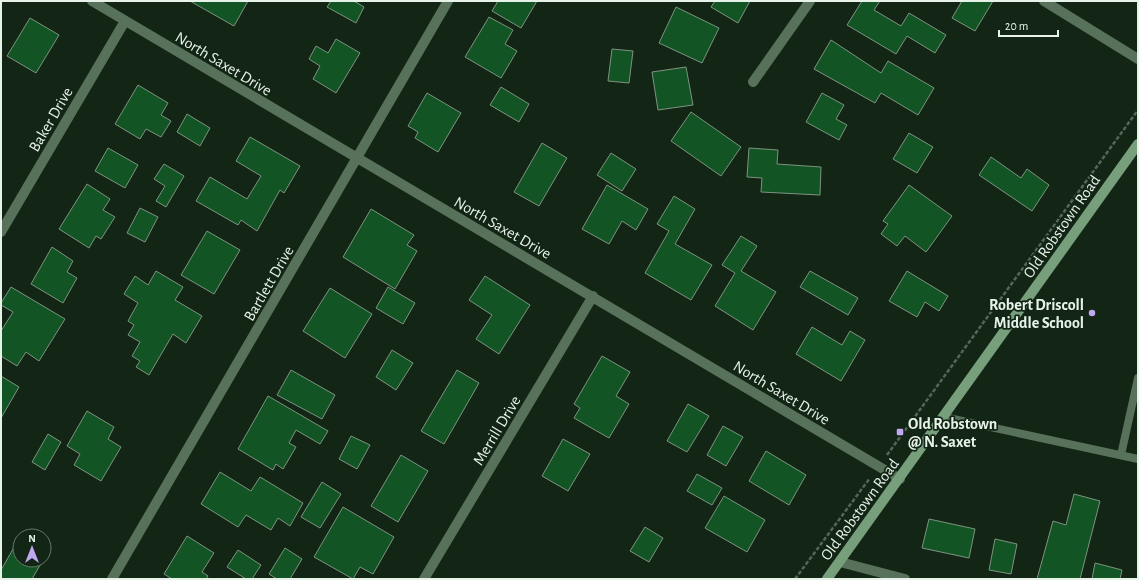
<svg xmlns="http://www.w3.org/2000/svg" width="1139" height="580" font-family="'Alegreya Sans',sans-serif">
	<style>
		.building { fill: #135425; stroke: #7d9380 }
		.lines { fill: none; stroke-linecap: round; stroke-linejoin: round }
		.path { stroke: #556658; stroke-width: 2.5; stroke-dasharray: 4 2; stroke-linecap: butt }
		.lane { stroke: #58715b; stroke-width: 8 }
		.street { stroke: #58715b; stroke-width: 10 }
		.secondary { stroke: #779f7c; stroke-width: 10 }
		.poi-dot { fill: #c0a8f3; stroke: #132616; stroke-width: 1.5 }
		.labels { text-anchor: middle; stroke-width: 3.5; stroke-linejoin: round; paint-order: stroke }
		.street-label { font-size: 16px; fill: #e7f3e9; stroke: #132616 }
		.poi-label { font-size: 16px; font-weight: bold; fill: #e7f3e9; stroke: #132616; text-anchor: end }
	</style>
	<rect width="100%" height="100%" fill="#132616"/>
	<path class="building" d="M 190,1 L 248,1 L 234,26 Z
		M 331,1 L 354,1 L 364,7 L 356,23 L 327,7 Z
		M 498,1 L 537,1 L 521,28 L 492,11 Z
		M 715,1 L 750,1 L 738,23 L 711,7 Z
		M 862,1 L 880,1 L 874,10 L 901,26 L 909,13 L 946,35 L 935,53 L 907,36 L 896,54 L 847,25 Z
		M 962,1 L 993,1 L 975,31 L 952,18 Z
		M 676,7 L 719,28 L 702,63 L 659,43 Z
		M 489,17 L 513,30 L 505,44 L 517,51 L 501,78 L 465,57 Z
		M 30,18 L 59,35 L 36,73 L 7,56 Z
		M 336,39 L 360,53 L 336,93 L 313,79 L 320,66 L 309,59 L 316,46 L 328,53 Z
		M 831,40 L 881,73 L 888,61 L 934,88 L 918,115 L 881,93 L 875,103 L 814,69 Z
		M 612,49 L 633,51 L 629,83 L 608,81 Z
		M 686,67 L 693,105 L 658,110 L 652,72 Z
		M 138,85 L 168,103 L 161,115 L 171,121 L 161,137 L 146,129 L 140,139 L 115,124 Z
		M 501,87 L 529,104 L 519,122 L 490,105 Z
		M 427,93 L 461,113 L 438,152 L 415,138 L 418,132 L 408,126 Z
		M 822,93 L 844,105 L 836,119 L 847,125 L 839,140 L 806,122 Z
		M 691,112 L 741,147 L 721,176 L 671,141 Z
		M 187,114 L 210,128 L 200,146 L 177,132 Z
		M 909,133 L 933,147 L 917,173 L 893,159 Z
		M 250,137 L 300,166 L 284,193 L 280,190 L 257,231 L 241,220 L 238,225 L 196,201 L 210,177 L 247,199 L 261,176 L 236,161 Z
		M 542,143 L 567,158 L 539,206 L 514,192 Z
		M 108,148 L 138,165 L 125,188 L 95,171 Z
		M 749,148 L 778,150 L 777,164 L 821,167 L 820,195 L 761,192 L 762,178 L 747,177 Z
		M 611,153 L 636,169 L 622,191 L 597,175 Z
		M 991,157 L 1021,178 L 1027,169 L 1049,185 L 1032,211 L 979,175 Z
		M 164,164 L 184,176 L 166,207 L 156,201 L 165,186 L 154,179 Z
		M 87,184 L 110,199 L 103,210 L 115,217 L 101,239 L 96,236 L 89,248 L 59,229 Z
		M 607,185 L 648,209 L 636,230 L 622,221 L 609,244 L 582,229 Z
		M 909,185 L 952,216 L 926,252 L 905,236 L 897,246 L 881,234 L 888,224 L 883,221 Z
		M 674,196 L 695,209 L 675,244 L 712,265 L 691,300 L 645,273 L 669,231 L 657,224 Z
		M 140,208 L 158,217 L 145,242 L 127,233 Z
		M 371,209 L 414,235 L 407,245 L 417,251 L 395,289 L 343,257 Z
		M 207,231 L 240,250 L 214,294 L 181,275 Z
		M 741,236 L 757,246 L 741,271 L 776,292 L 753,330 L 715,306 L 735,273 L 722,265 Z
		M 52,247 L 73,261 L 67,272 L 77,278 L 63,303 L 31,284 Z
		M 156,271 L 183,287 L 175,300 L 202,316 L 186,343 L 173,334 L 149,375 L 136,367 L 140,361 L 132,356 L 140,342 L 128,335 L 134,325 L 128,321 L 138,303 L 124,294 L 135,276 L 148,285 Z
		M 810,271 L 858,298 L 848,315 L 800,287 Z
		M 907,271 L 948,296 L 939,311 L 925,302 L 917,317 L 889,301 Z
		M 485,276 L 530,305 L 499,354 L 476,339 L 492,315 L 469,300 Z
		M 11,287 L 65,319 L 39,361 L 26,352 L 17,366 L 1,356 L 1,331 L 13,312 L 1,305 L 1,303 Z
		M 388,287 L 415,303 L 403,324 L 376,308 Z
		M 330,288 L 372,314 L 345,358 L 303,331 Z
		M 812,327 L 842,345 L 850,331 L 865,340 L 841,381 L 796,354 Z
		M 392,350 L 413,363 L 396,390 L 376,377 Z
		M 602,356 L 630,372 L 616,396 L 629,404 L 609,438 L 574,418 L 580,408 L 574,404 Z
		M 291,370 L 335,395 L 322,419 L 277,395 Z
		M 457,370 L 479,383 L 444,444 L 421,431 Z
		M 1,376 L 19,387 L 1,418 Z
		M 268,396 L 328,431 L 320,444 L 296,430 L 289,443 L 296,447 L 283,469 L 276,464 L 273,470 L 238,449 Z
		M 688,404 L 709,416 L 687,452 L 667,441 Z
		M 87,411 L 114,427 L 108,439 L 121,447 L 101,481 L 74,465 L 80,454 L 67,446 Z
		M 723,426 L 743,437 L 726,466 L 707,455 Z
		M 48,434 L 61,442 L 45,470 L 32,462 Z
		M 351,436 L 370,445 L 357,469 L 339,459 Z
		M 563,439 L 590,454 L 568,491 L 542,476 Z
		M 766,451 L 806,475 L 789,505 L 749,481 Z
		M 401,455 L 428,471 L 398,522 L 371,506 Z
		M 220,472 L 251,491 L 260,477 L 303,503 L 290,526 L 278,518 L 271,530 L 246,515 L 238,527 L 201,504 Z
		M 697,474 L 722,488 L 712,505 L 687,491 Z
		M 322,482 L 341,494 L 320,528 L 301,517 Z
		M 1074,494 L 1100,501 L 1080,579 L 1037,579 L 1053,521 L 1066,525 Z
		M 724,496 L 765,520 L 747,552 L 705,528 Z
		M 343,507 L 394,537 L 373,574 L 360,567 L 353,579 L 314,557 Z
		M 929,519 L 975,529 L 969,558 L 922,548 Z
		M 645,527 L 663,538 L 649,562 L 630,551 Z
		M 187,536 L 214,553 L 202,572 L 208,576 L 206,579 L 172,579 L 164,574 Z
		M 20,537 L 20,560 L 43,560 L 32,579 L 1,579 L 1,570 Z
		M 995,539 L 1017,544 L 1011,574 L 989,570 Z
		M 44,545 L 50,549 L 44,559 Z
		M 285,548 L 302,559 L 290,579 L 277,579 L 269,574 Z
		M 238,550 L 261,565 L 252,579 L 246,579 L 227,567 Z
		M 1095,563 L 1122,570 L 1120,579 L 1092,579 Z"/>
	<g class="lines">
		<path class="path" d="M 887,455 L 1138,110
			M 795,579 L 870,478"/>
		<path class="lane" d="M 944,417 L 1138,459
			M 1121,455 L 1138,378"/>
		<path class="street" d="M 92,1 L 900,479
			M 1044,1 L 1138,59
			M 753,82 L 810,1
			M 1,232 L 125,21
			M 840,562 L 905,579
			M 112,579 L 448,1
			M 424,579 L 593,296"/>
		<path class="secondary" d="M 827,579 L 1138,144"/>
	</g>
	<g class="poi-dot">
		<circle cx="1092" cy="313" r="4"/>
		<rect x="896" y="428" width="8" height="8" rx="2"/>
	</g>
	<g class="labels">
		<g class="street-label">
			<text transform="translate(224 63) rotate(31)" y="6">North Saxet Drive</text>
			<text transform="translate(50 119) rotate(-60)" y="6">Baker Drive</text>
			<text transform="translate(1061 226) rotate(-55)" y="6">Old Robstown Road</text>
			<text transform="translate(503 227) rotate(30)" y="6">North Saxet Drive</text>
			<text transform="translate(268 283) rotate(-60)" y="6">Bartlett Drive</text>
			<text transform="translate(782 392) rotate(31)" y="6">North Saxet Drive</text>
			<text transform="translate(496 430) rotate(-59)" y="6">Merrill Drive</text>
			<text transform="translate(859 509) rotate(-54)" y="6">Old Robstown Road</text>
		</g>
		<g class="poi-label">
			<text x="1084" y="310">Robert Driscoll<tspan x="1084" dy="18">Middle School</tspan></text>
			<text x="908" y="429" text-anchor="start">Old Robstown<tspan x="908" dy="18">@ N. Saxet</tspan></text>
		</g>
	</g>
	<rect width="1139" height="580" fill="none" stroke="#e7f3e9" stroke-width="4"/>
	<g transform="translate(32 548)"><circle r="19" fill="#132616" stroke="#68786a"/>
	<path d="M0-3L7 15L0 10L-7 15Z" fill="#c0a8f3"/>
	<text y="-6" font-size="11" font-weight="bold" text-anchor="middle" fill="#e7f3e9">N</text>
	</g>
	<path d="M999 30v6h59v-6" fill="none" stroke="#e7f3e9" stroke-width="2"/>
	<text x="1005" y="30" font-size="12" fill="#e7f3e9" stroke="#132616" stroke-width="3" paint-order="stroke">20 m</text>
</svg>
